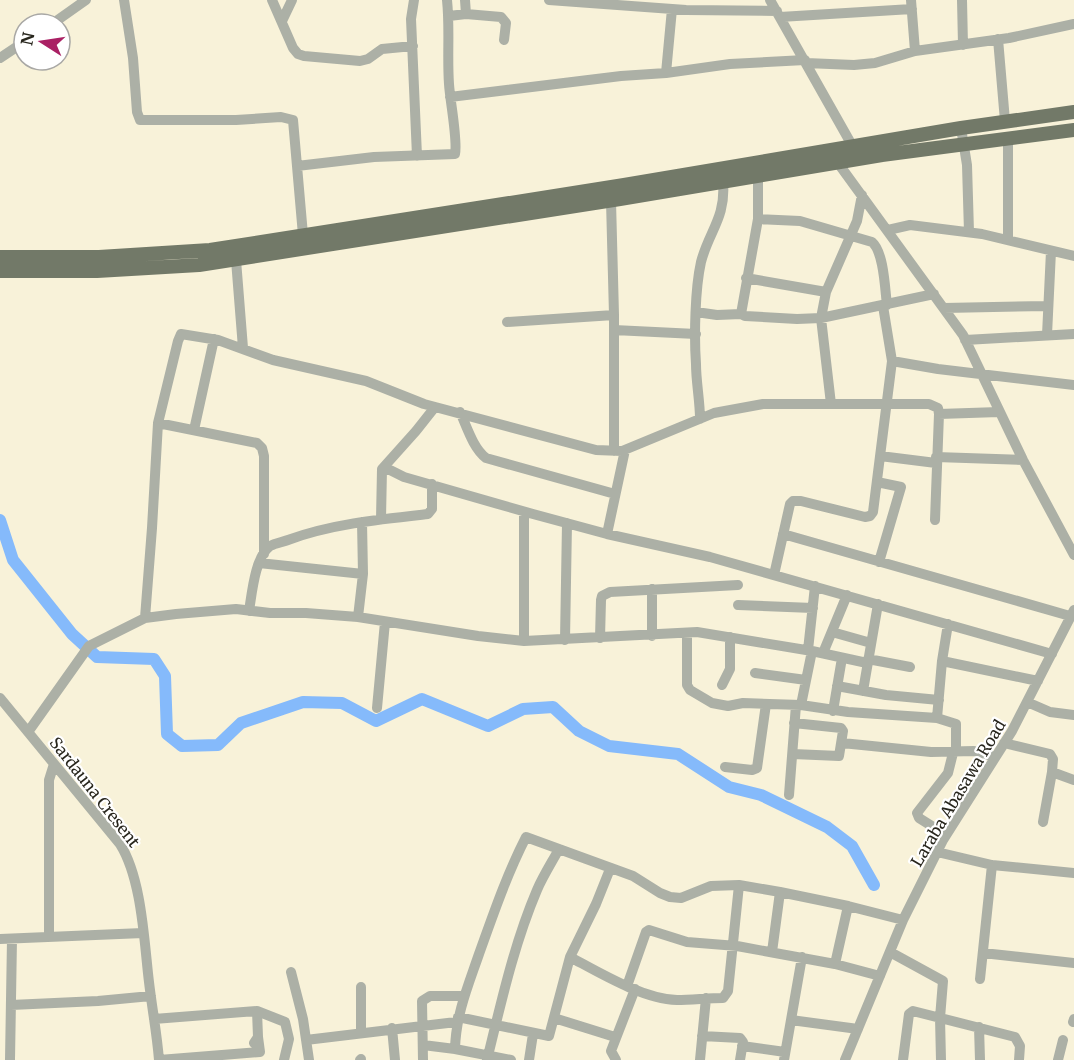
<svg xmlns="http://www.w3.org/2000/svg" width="1074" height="1060" font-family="Merriweather,serif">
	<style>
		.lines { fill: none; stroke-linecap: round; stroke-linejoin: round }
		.river { stroke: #85bafb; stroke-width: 12 }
		.minor { stroke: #acb0a6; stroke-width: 10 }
		.major { stroke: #727968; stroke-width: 14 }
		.labels { text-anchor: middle; stroke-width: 4.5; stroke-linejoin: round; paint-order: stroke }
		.street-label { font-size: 16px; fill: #28261d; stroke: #fff }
	</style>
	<rect width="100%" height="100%" fill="#f8f2d9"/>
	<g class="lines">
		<path class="river" d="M 0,520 L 13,560 L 72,634 L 97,657 L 154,659 L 165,676 L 167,734 L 182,746 L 218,745 L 241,723 L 303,702 L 342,703 L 376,721 L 422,699 L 488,726 L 523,709 L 553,707 L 579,731 L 609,746 L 678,754 L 729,787 L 761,795 L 827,827 L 852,846 L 874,885"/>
		<path class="minor" d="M 124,0 L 133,58 L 137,112 L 140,120 L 236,120 L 281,117 L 293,120 L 303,235
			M 272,0 L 293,48 L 298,54 L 304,56 L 360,61 L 368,59 L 382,49 L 413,46
			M 414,0 L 411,19 L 417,156
			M 465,0 L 466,14
			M 549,0 L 686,10 L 777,11
			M 770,0 L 853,147
			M 911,0 L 915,51
			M 962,0 L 963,45
			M 449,16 L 466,14 L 501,17 L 506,23 L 504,40
			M 780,17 L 912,9
			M 282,21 L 292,0
			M 52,24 L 86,0
			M 998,39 L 1005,121
			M 0,58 L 24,42
			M 806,63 L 854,65 L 875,63 L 915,51 L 1009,38 L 1074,24
			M 666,73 L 672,9
			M 450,97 L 621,76 L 666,73 L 730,64 L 805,60
			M 961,128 L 967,165 L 969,232
			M 838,163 L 963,335 L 1023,460 L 1074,555
			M 297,166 L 374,157 L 455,154 C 458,141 450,101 449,84 C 447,56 450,28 447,0
			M 758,177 L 758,219 L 741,314 L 745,316 L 797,319 L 821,318 L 934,294
			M 611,201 L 614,315 L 614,451
			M 758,219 L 800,221 L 872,242 C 884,252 885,290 887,305
			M 888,230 L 910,225 L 982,234 L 1074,256
			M 1008,240 L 1008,138
			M 236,260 L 243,348
			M 746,278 L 826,292
			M 944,308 L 1047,306
			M 696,312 L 717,315 L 741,314
			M 507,322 L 614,315
			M 614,330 L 696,334
			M 1047,335 L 1051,251
			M 965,340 L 1074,334
			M 892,361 L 938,369 L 1074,385
			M 831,404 L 821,318 L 826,292 L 857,221 L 862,195
			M 460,412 C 467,427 473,448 486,458 L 615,494
			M 939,414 L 999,412
			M 700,419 C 700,401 696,382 696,364 C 694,336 695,289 701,262 C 709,231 726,218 723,182
			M 158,423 L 257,443 L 262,448 L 264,456 L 264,554
			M 194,430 L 214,339
			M 880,456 L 936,463
			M 936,457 L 1023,460
			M 384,467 L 404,477 L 533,514 L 607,534 L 710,557 L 1052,654
			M 877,482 L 901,487 L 879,562
			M 524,512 L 524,641
			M 381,519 L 382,469 L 416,431 L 435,407
			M 607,534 L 625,450
			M 783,534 L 1070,616
			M 259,563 L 363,574
			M 774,575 L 790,504 L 793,501 L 801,501 L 865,517 L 870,516 L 873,512 L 892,361 L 883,306
			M 738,605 L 813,608
			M 249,611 C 252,593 255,557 270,546 C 275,543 283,542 288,540 C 331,524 382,519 428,514 L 432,509 L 432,484
			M 358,617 L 363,574 L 362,522
			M 145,618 L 152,528 L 158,423 L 178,341 L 181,334 L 218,340 L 273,360 L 366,381 L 424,404 L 596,450 L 622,451 L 714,413 L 763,404 L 929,404 L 938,408 L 939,414 L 935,520
			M 832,632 L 871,643
			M 687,633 L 687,685 L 690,690 L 712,703 L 728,706 L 743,703 L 801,705 L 848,712 L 937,718 L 956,724 L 956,752
			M 652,636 L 652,589
			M 600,638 L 601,600 L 602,596 L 610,592 L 738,585
			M 565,640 L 567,523
			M 808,650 L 815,586
			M 823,653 L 847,595
			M 868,659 L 910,667
			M 942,661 L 1038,681
			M 755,673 L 806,680
			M 722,685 L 730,669 L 730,637
			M 837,686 L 886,695 L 939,700
			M 863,691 L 878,604
			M 0,698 L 120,844 C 142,879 144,941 149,982 C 152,1008 157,1034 159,1060
			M 1027,702 L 1050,712 L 1074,715
			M 801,705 L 812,651
			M 377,708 L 385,622
			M 833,711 L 842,658
			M 937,718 L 942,661 L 948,624
			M 28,732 L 89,646 L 145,618 L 176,614 L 236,609 L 270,613 L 306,613 L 358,617 L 478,636 L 524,641 L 697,632 L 812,651 L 867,663
			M 842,743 L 931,752 L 974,751 L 995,757
			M 1004,743 L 1050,754 L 1053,759 L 1052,772 L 1074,780
			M 793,754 L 839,756 L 843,731 L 841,728 L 794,723
			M 725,767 L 752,770 L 757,768 L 766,704
			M 789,795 L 796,705
			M 1043,822 L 1052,772
			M 946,835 L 919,818 L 917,813 L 948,773 L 953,753
			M 937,852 L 992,865 L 1074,873
			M 49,937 L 49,780 L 54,764
			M 0,939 L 143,933
			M 772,952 L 780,892 L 848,906 L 903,920
			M 890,952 L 943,981 L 940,1018 L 941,1060
			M 983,953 L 1074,963
			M 570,957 C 600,973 643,999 677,1000 C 692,1000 708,998 723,998 L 728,991 L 739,885
			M 835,964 L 848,906
			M 291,972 L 303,1019 L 309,1060
			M 980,979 L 992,865
			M 627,986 L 646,932 L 649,930 L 687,942 L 737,946 L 835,964 L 880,976
			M 361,987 L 361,1033
			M 11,1005 L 98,1001 L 151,996
			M 458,1017 L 549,1036 L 570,957 L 596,904 L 610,869
			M 554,1018 L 615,1037
			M 154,1019 L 257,1011 L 285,1022 L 289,1039 L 284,1060
			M 791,1020 L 858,1029
			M 1073,1022 L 1074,1019
			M 979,1027 L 980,1060
			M 392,1028 L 395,1060
			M 702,1036 L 740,1038 L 743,1042 L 740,1060
			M 306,1040 L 456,1022
			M 254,1043 L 258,1037 L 257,1011
			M 423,1045 L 455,1049 L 511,1060
			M 742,1046 L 785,1052
			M 455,1049 C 456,1014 468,986 479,954 C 493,915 507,874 526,837 L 633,876 L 660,893 L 670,897 L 681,898 L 711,886 L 739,885 L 780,892
			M 10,1060 L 12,939
			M 159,1060 L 260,1052 L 258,1037
			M 360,1060 L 361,1059
			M 423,1060 L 422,1001 L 430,996 L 464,996
			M 487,1060 C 501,1003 514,944 537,890 C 543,876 552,862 559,849
			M 529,1060 L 533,1034
			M 616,1060 L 611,1051 L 635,989
			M 700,1060 L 706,998
			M 784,1060 L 802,957
			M 845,1060 L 903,920 L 943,840 L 1012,731 L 1074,610
			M 903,1060 L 909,1014 L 913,1011 L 1015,1037 L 1020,1046 L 1019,1060
			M 1058,1060 L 1063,1040"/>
		<path class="major" d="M 0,257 L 99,257 L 210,250 L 624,185 L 961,128 L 1074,112
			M 0,271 L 97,271 L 199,265 L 620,199 L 882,155 L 1074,130"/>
	</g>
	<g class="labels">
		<g class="street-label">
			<text transform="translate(95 792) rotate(52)" y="6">Sardauna Cresent</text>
			<text transform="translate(958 793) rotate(-59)" y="6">Laraba Abasawa Road</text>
		</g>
	</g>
	<g transform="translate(42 42) rotate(282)"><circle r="28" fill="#ffffff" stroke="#a9a8a5" stroke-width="1.5"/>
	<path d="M0-4.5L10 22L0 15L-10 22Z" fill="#aa2064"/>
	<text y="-9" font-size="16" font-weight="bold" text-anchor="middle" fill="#28261d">N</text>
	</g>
</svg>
